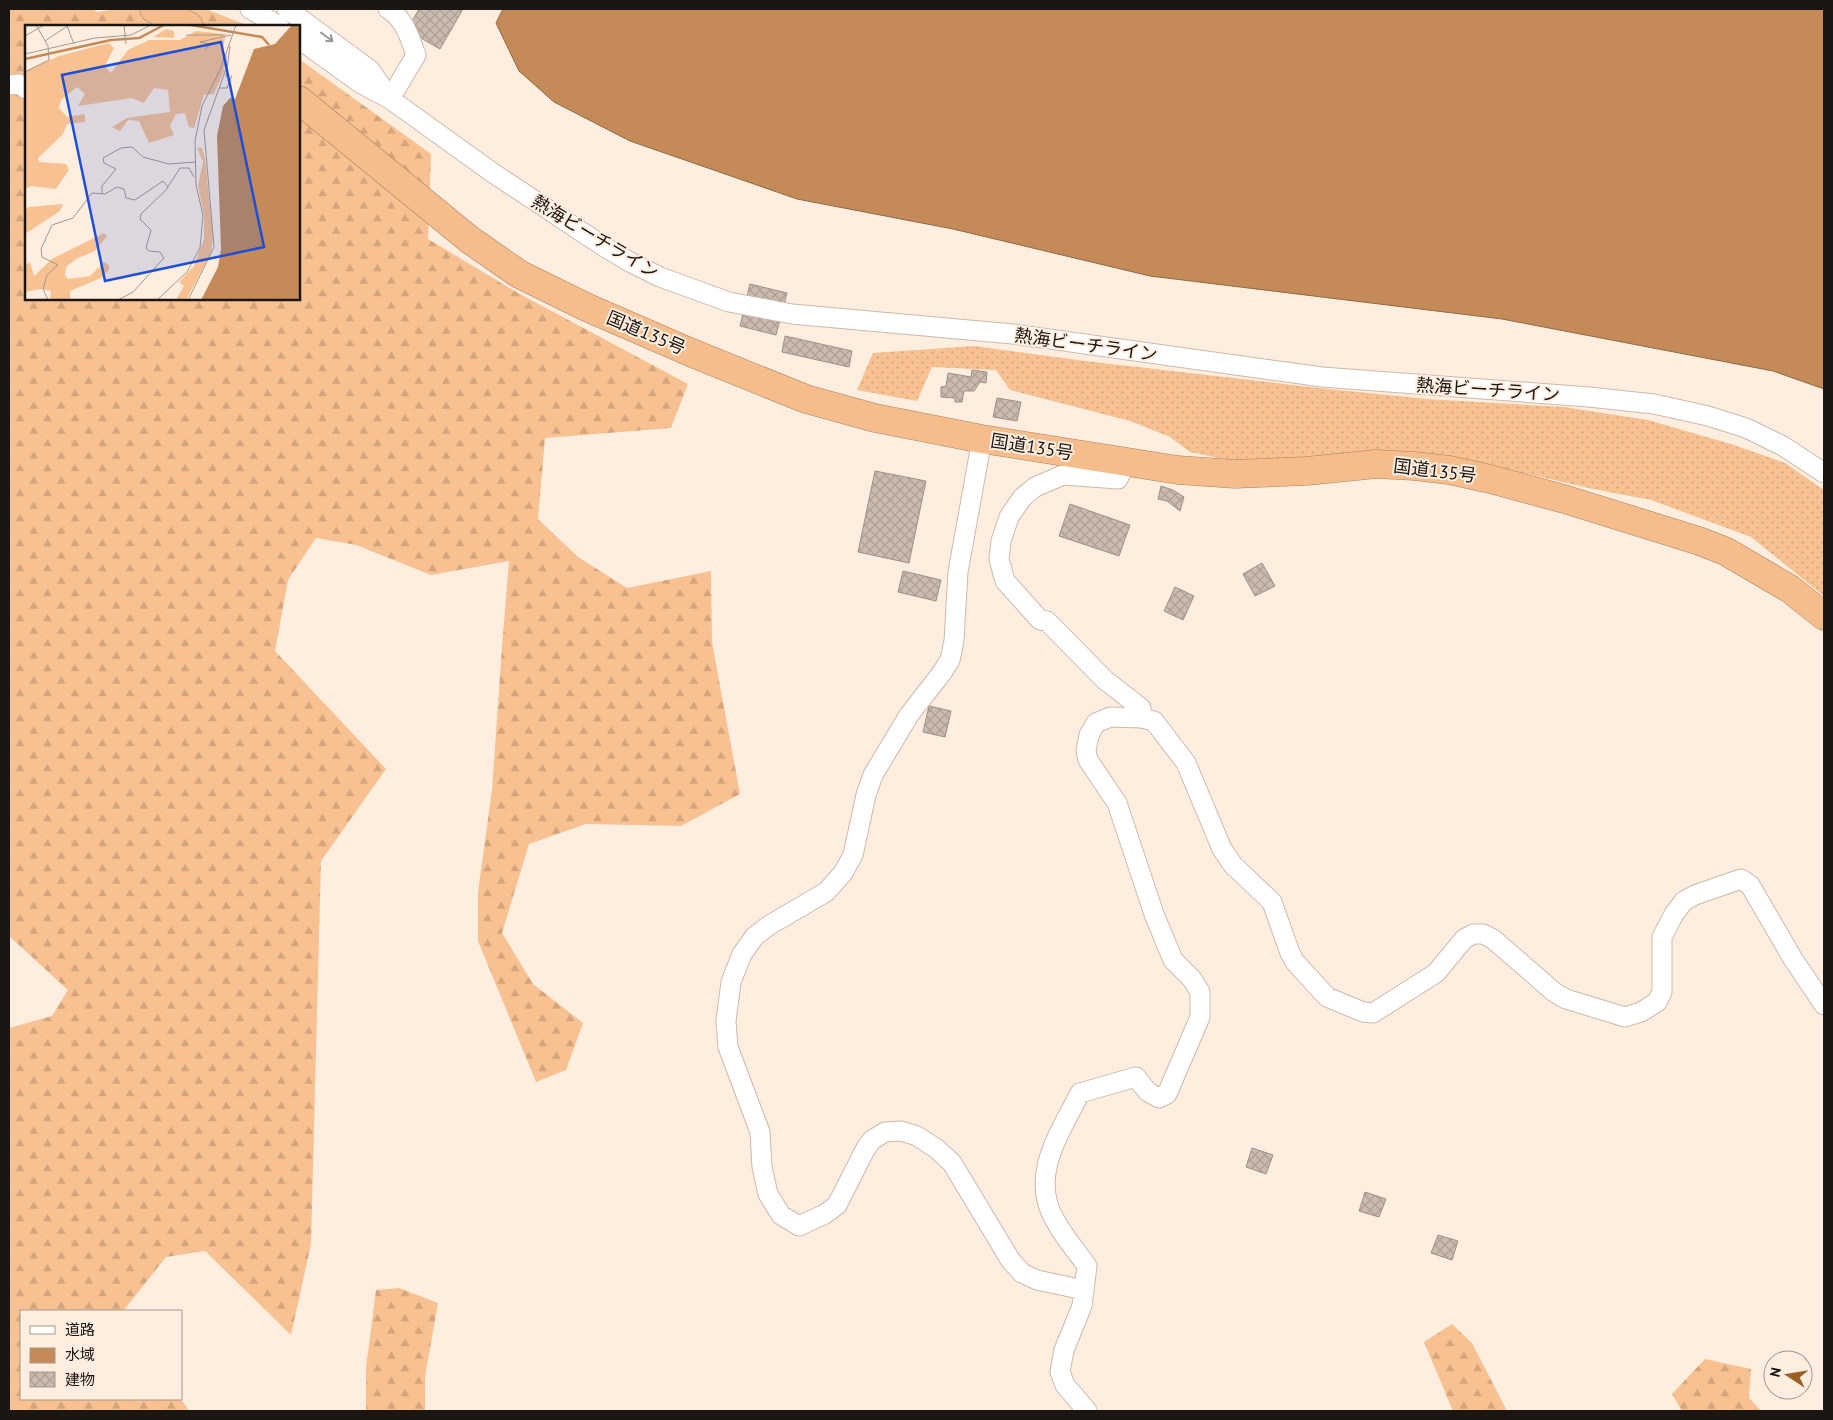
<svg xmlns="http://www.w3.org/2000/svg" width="1833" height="1420" font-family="'PT Sans','Noto Sans JP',sans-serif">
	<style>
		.grass { fill: url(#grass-dots) }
		.forest { fill: url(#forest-firs) }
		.water { fill: #c48b59; stroke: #926844 }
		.building { fill: url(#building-cross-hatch); stroke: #a09185 }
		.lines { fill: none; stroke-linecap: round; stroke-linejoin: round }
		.minor-casing { stroke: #cabaad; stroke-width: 21 }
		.highway-casing { stroke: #a98261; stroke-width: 29 }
		.minor { stroke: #fff; stroke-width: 19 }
		.highway { stroke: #f5bc8c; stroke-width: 28 }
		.oneway { stroke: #999694 }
		.labels { text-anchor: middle; stroke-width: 4; stroke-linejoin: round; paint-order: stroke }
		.street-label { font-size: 18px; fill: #1c1612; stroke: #feeee0 }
		.inset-river { fill: none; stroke: #c48b59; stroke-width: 2.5 }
		.inset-road { fill: none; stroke: #a4988e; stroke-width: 1 }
		.view { fill: #1d4ed8; fill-opacity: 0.15; stroke: #1d4ed8; stroke-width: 2.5 }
		.inset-edge { fill: none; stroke: #1c1612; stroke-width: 2.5 }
	</style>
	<defs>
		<pattern id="grass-dots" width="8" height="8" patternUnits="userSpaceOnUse" patternTransform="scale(1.25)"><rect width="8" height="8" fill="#f8c191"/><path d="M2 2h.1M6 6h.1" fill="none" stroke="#d4a57c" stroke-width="1.8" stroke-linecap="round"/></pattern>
		<pattern id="forest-firs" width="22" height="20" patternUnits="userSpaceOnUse" patternTransform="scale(1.25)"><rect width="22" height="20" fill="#f8c191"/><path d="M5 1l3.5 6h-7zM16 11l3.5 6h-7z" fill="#d4a57c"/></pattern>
		<pattern id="building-cross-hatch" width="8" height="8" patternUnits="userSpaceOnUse" patternTransform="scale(1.25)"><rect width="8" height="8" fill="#cabbae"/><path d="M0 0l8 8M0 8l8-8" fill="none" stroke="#ada095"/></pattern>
	</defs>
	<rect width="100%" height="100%" fill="#feeee0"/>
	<path class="grass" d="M 974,346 L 1085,361 L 1319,388 L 1427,399 L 1564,407 L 1648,420 L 1734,445 L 1785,463 L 1824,490 L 1824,596 L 1751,537 L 1651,500 L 1593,489 L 1452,457 L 1399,451 L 1321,460 L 1248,464 L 1190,452 L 1170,437 L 1130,421 L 1010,390 L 996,370 L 932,367 L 917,401 L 857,390 L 873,353 Z"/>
	<path class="forest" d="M 9,9 L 92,9 L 97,12 L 116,9 L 206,9 L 249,26 L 26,26 L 26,299 L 299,299 L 299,59 L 431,154 L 428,239 L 518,293 L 688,384 L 671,428 L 545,438 L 538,519 L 578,557 L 627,588 L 711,571 L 712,642 L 740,794 L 681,826 L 586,824 L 529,844 L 502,933 L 533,984 L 583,1023 L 566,1070 L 536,1082 L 478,941 L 478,892 L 492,790 L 502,647 L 509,561 L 431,575 L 356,545 L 316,538 L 288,580 L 275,651 L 386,769 L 321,861 L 311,1244 L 291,1335 L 205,1251 L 166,1257 L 124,1310 L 124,1311 L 21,1311 L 21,1399 L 181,1399 L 189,1411 L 9,1411 L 9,1028 L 52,1016 L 68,990 L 9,936 Z
		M 399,1288 L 438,1303 L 425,1377 L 425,1411 L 366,1411 L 366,1368 L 376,1290 Z
		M 1452,1324 L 1472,1343 L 1507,1411 L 1453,1411 L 1424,1342 Z
		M 1705,1359 L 1751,1369 L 1749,1398 L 1761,1411 L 1682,1411 L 1672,1394 Z"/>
	<path class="water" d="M 503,9 L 1824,9 L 1824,389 L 1773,371 L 1502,319 L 1150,276 L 953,229 L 797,199 L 630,141 L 554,102 L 519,71 L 496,23 Z"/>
	<path class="building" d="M 419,9 L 463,9 L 440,49 L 407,30 Z
		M 750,284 L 787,293 L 776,335 L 740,326 Z
		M 785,336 L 852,351 L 849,367 L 782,352 Z
		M 972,370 L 987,372 L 986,383 L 980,382 L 974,391 L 964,391 L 962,402 L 955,402 L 955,398 L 941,397 L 941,387 L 946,386 L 948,373 L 971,377 Z
		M 997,398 L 1021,402 L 1017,421 L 993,417 Z
		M 875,471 L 926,481 L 909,563 L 858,552 Z
		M 1161,486 L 1173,490 L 1184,497 L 1180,511 L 1167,501 L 1158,499 Z
		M 1070,504 L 1130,525 L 1119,556 L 1059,536 Z
		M 1262,563 L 1275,586 L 1255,596 L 1243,574 Z
		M 903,571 L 941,580 L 936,601 L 898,592 Z
		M 1175,587 L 1194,596 L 1183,620 L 1164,611 Z
		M 929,706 L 951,711 L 945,737 L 923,732 Z
		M 1252,1148 L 1273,1155 L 1266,1174 L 1246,1167 Z
		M 1365,1192 L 1386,1199 L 1379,1217 L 1359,1211 Z
		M 1438,1235 L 1458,1241 L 1452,1260 L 1431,1253 Z"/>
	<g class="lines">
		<defs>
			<path id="minor" d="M 250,9 L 279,26
				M 287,9 L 370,70 L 388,96
				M 388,9 C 404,18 410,38 416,55 L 390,99
				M 299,39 L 360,83 L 390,99 L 493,173 L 603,246 L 630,262 L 660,277 L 729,302 L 792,314 L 1013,334 L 1322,377 L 1589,397 L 1654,404 L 1708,416 L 1746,428 L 1783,446 L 1824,473
				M 9,85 L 19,84 L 26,89
				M 982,439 L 958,572 L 954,641 L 950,660 L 941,674 L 909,715 L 873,775 L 866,795 L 853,855 L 843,873 L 826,892 L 768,926 L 755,936 L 742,954 L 731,982 L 726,1021 L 728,1047 L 760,1132 L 762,1167 L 768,1194 L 781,1215 L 799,1226 L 825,1214 L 837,1205 L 866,1148 L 872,1140 L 885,1132 L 901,1131 L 917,1136 L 937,1149 L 952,1163 L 1011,1261 L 1022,1273 L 1037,1280 L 1084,1290
				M 1126,462 L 1118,479 L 1063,475 L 1035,487 L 1022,498 L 1009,517 L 1001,541 L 999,559 L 1005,581 L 1040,620 L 1047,621 L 1105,680 L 1141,708 L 1142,718
				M 1087,1411 L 1065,1385 L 1060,1372 L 1064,1350 L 1082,1306 L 1087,1266 C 1077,1252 1065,1238 1056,1222 C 1028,1177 1060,1133 1080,1093 L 1136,1077 L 1148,1092 L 1159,1098 L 1167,1094 L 1200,1017 L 1200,992 L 1192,979 L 1173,960 L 1154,914 L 1117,803 L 1088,760 L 1086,750 L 1089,735 L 1096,723 L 1110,717 L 1142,718 L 1154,721 L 1186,763 L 1222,849 L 1233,865 L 1272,902 L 1290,953 L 1295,962 L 1327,997 L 1363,1012 L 1373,1013 L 1436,973 L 1464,939 L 1473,934 L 1483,934 L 1493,939 L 1554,992 L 1566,999 L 1625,1017 L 1641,1012 L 1657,1002 L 1662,992 L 1662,937 L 1674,914 L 1684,901 L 1695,895 L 1741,879 L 1750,885 L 1793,959 L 1824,1005"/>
			<path id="highway" d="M 154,9 L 189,26
				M 299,100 L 470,240 L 519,274 L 586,307 L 692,353 L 806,399 L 875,418 L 982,439 L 1178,470 L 1235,474 L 1307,471 L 1376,464 L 1414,466 L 1449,470 L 1490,479 L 1564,499 L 1699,541 L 1725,551 L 1790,589 L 1824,616"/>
		</defs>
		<use href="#minor" class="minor-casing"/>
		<use href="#highway" class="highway-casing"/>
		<use href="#minor" class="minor"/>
		<use href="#highway" class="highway"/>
	</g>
	<defs><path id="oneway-shaft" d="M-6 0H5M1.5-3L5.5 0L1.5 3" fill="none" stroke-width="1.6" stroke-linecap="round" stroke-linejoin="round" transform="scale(1.25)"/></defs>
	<use class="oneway" href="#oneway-shaft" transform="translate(327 37) rotate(37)"/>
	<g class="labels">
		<g class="street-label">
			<text transform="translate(595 237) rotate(31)" y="6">熱海ビーチライン</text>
			<text transform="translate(646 333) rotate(23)" y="6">国道135号</text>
			<text transform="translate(1086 345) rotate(8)" y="6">熱海ビーチライン</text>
			<text transform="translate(1488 390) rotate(4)" y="6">熱海ビーチライン</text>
			<text transform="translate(1032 447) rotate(9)" y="6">国道135号</text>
			<text transform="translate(1435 471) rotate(7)" y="6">国道135号</text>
		</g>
	</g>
	<g transform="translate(25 25)">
		<rect width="275" height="275" fill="#feeee0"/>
		<path d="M 172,122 L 177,123 L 180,134 L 188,211 L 186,228 L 161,275 L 151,275 L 159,261 L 154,257 L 169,241 L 179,214 L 179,190 L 173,161 L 178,137 Z" fill="#f8c191"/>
		<path d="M 171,6 L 201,9 L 197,28 L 200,37 L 199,46 L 189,69 L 179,70 L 169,103 L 164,102 L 160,88 L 151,89 L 145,101 L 149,110 L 124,118 L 114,96 L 103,95 L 95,106 L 87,102 L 102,93 L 145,87 L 143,65 L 129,63 L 119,78 L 107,73 L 53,81 L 60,69 L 52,62 L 36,75 L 34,83 L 42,92 L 60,89 L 60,97 L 42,99 L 38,109 L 13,133 L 14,137 L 41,139 L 44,145 L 31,164 L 6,161 L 0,164 L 0,46 L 34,31 L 84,18 L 89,23 L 80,41 L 86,48 L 103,25 L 124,15 L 155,15 ZM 38,179 L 35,186 L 0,209 L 0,185 L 4,182 ZM 79,208 L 82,211 L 70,226 L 51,234 L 41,242 L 40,250 L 43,254 L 65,251 L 79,237 L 84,240 L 84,245 L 76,253 L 45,266 L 45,275 L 25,275 L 26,266 L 16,264 L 0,267 L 0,240 L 5,237 L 9,251 L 27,234 Z" fill="#f8c191"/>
		<path d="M 141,4 L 149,6 L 149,13 L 128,12 Z" fill="#f8c191"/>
		<path d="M 267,0 L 275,0 L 275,275 L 176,275 L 193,242 L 196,224 L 192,111 L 198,81 L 205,73 L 210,74 L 229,24 L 250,19 Z" fill="#c48b59"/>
		<path class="inset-river" d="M 166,0 L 237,12 L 244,20M 0,34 L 86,15 L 114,13 L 139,0"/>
		<path class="inset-road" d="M 99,0 L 101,19M 42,1 L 49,19M 161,10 L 198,10M 0,11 L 19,0M 20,16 L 44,0M 180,24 L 186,19 L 175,17 L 206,10M 0,29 L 70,13 L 106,10 L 126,0M 0,47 L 24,35 L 23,21 L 11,0M 201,52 L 205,21M 194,63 L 202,63 L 207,50M 77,169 L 77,161 L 91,144 L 79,138 L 78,133 L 96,123 L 107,122 L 118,132 L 144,139 L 170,137M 23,275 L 18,264 L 22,250 L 33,240 L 17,232 L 16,224 L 27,200 L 48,193 L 67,168 L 80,169 L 92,162 L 99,164 L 101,173 L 110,175 L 138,156 L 143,162M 93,275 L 108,267 L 139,233 L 135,227 L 124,226 L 121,223 L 126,205 L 115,194 L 116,189 L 141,165 L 155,143 L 164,143 L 169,152M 132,275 L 162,247 L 175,223 L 178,190 L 171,160 L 170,116 L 177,81 L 195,45 L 211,0M 163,275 L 189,222 L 179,105 L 201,44 L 201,30"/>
		<path class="view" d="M 196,17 L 239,222 L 80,256 L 37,50 Z"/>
		<rect width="275" height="275" class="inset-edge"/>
	</g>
	<rect width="1833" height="1420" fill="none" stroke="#1c1612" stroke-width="20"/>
	<rect x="20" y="1310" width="162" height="90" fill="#feeee0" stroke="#a4988e"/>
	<rect x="30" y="1326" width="25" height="8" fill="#ffffff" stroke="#a4988e"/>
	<text x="65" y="1335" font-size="15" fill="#1c1612">道路</text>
	<rect x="30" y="1348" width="25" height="15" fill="#c48b59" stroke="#a4988e"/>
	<text x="65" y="1360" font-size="15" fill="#1c1612">水域</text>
	<rect x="30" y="1372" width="25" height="15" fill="url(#building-cross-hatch)" stroke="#a4988e"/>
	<text x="65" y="1385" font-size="15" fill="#1c1612">建物</text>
	<g transform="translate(1788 1375) rotate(282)"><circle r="24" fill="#feeee0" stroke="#a4988e"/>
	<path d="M0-4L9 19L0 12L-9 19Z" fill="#9b5f21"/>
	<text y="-8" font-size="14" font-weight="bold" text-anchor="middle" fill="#1c1612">N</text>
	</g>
</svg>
